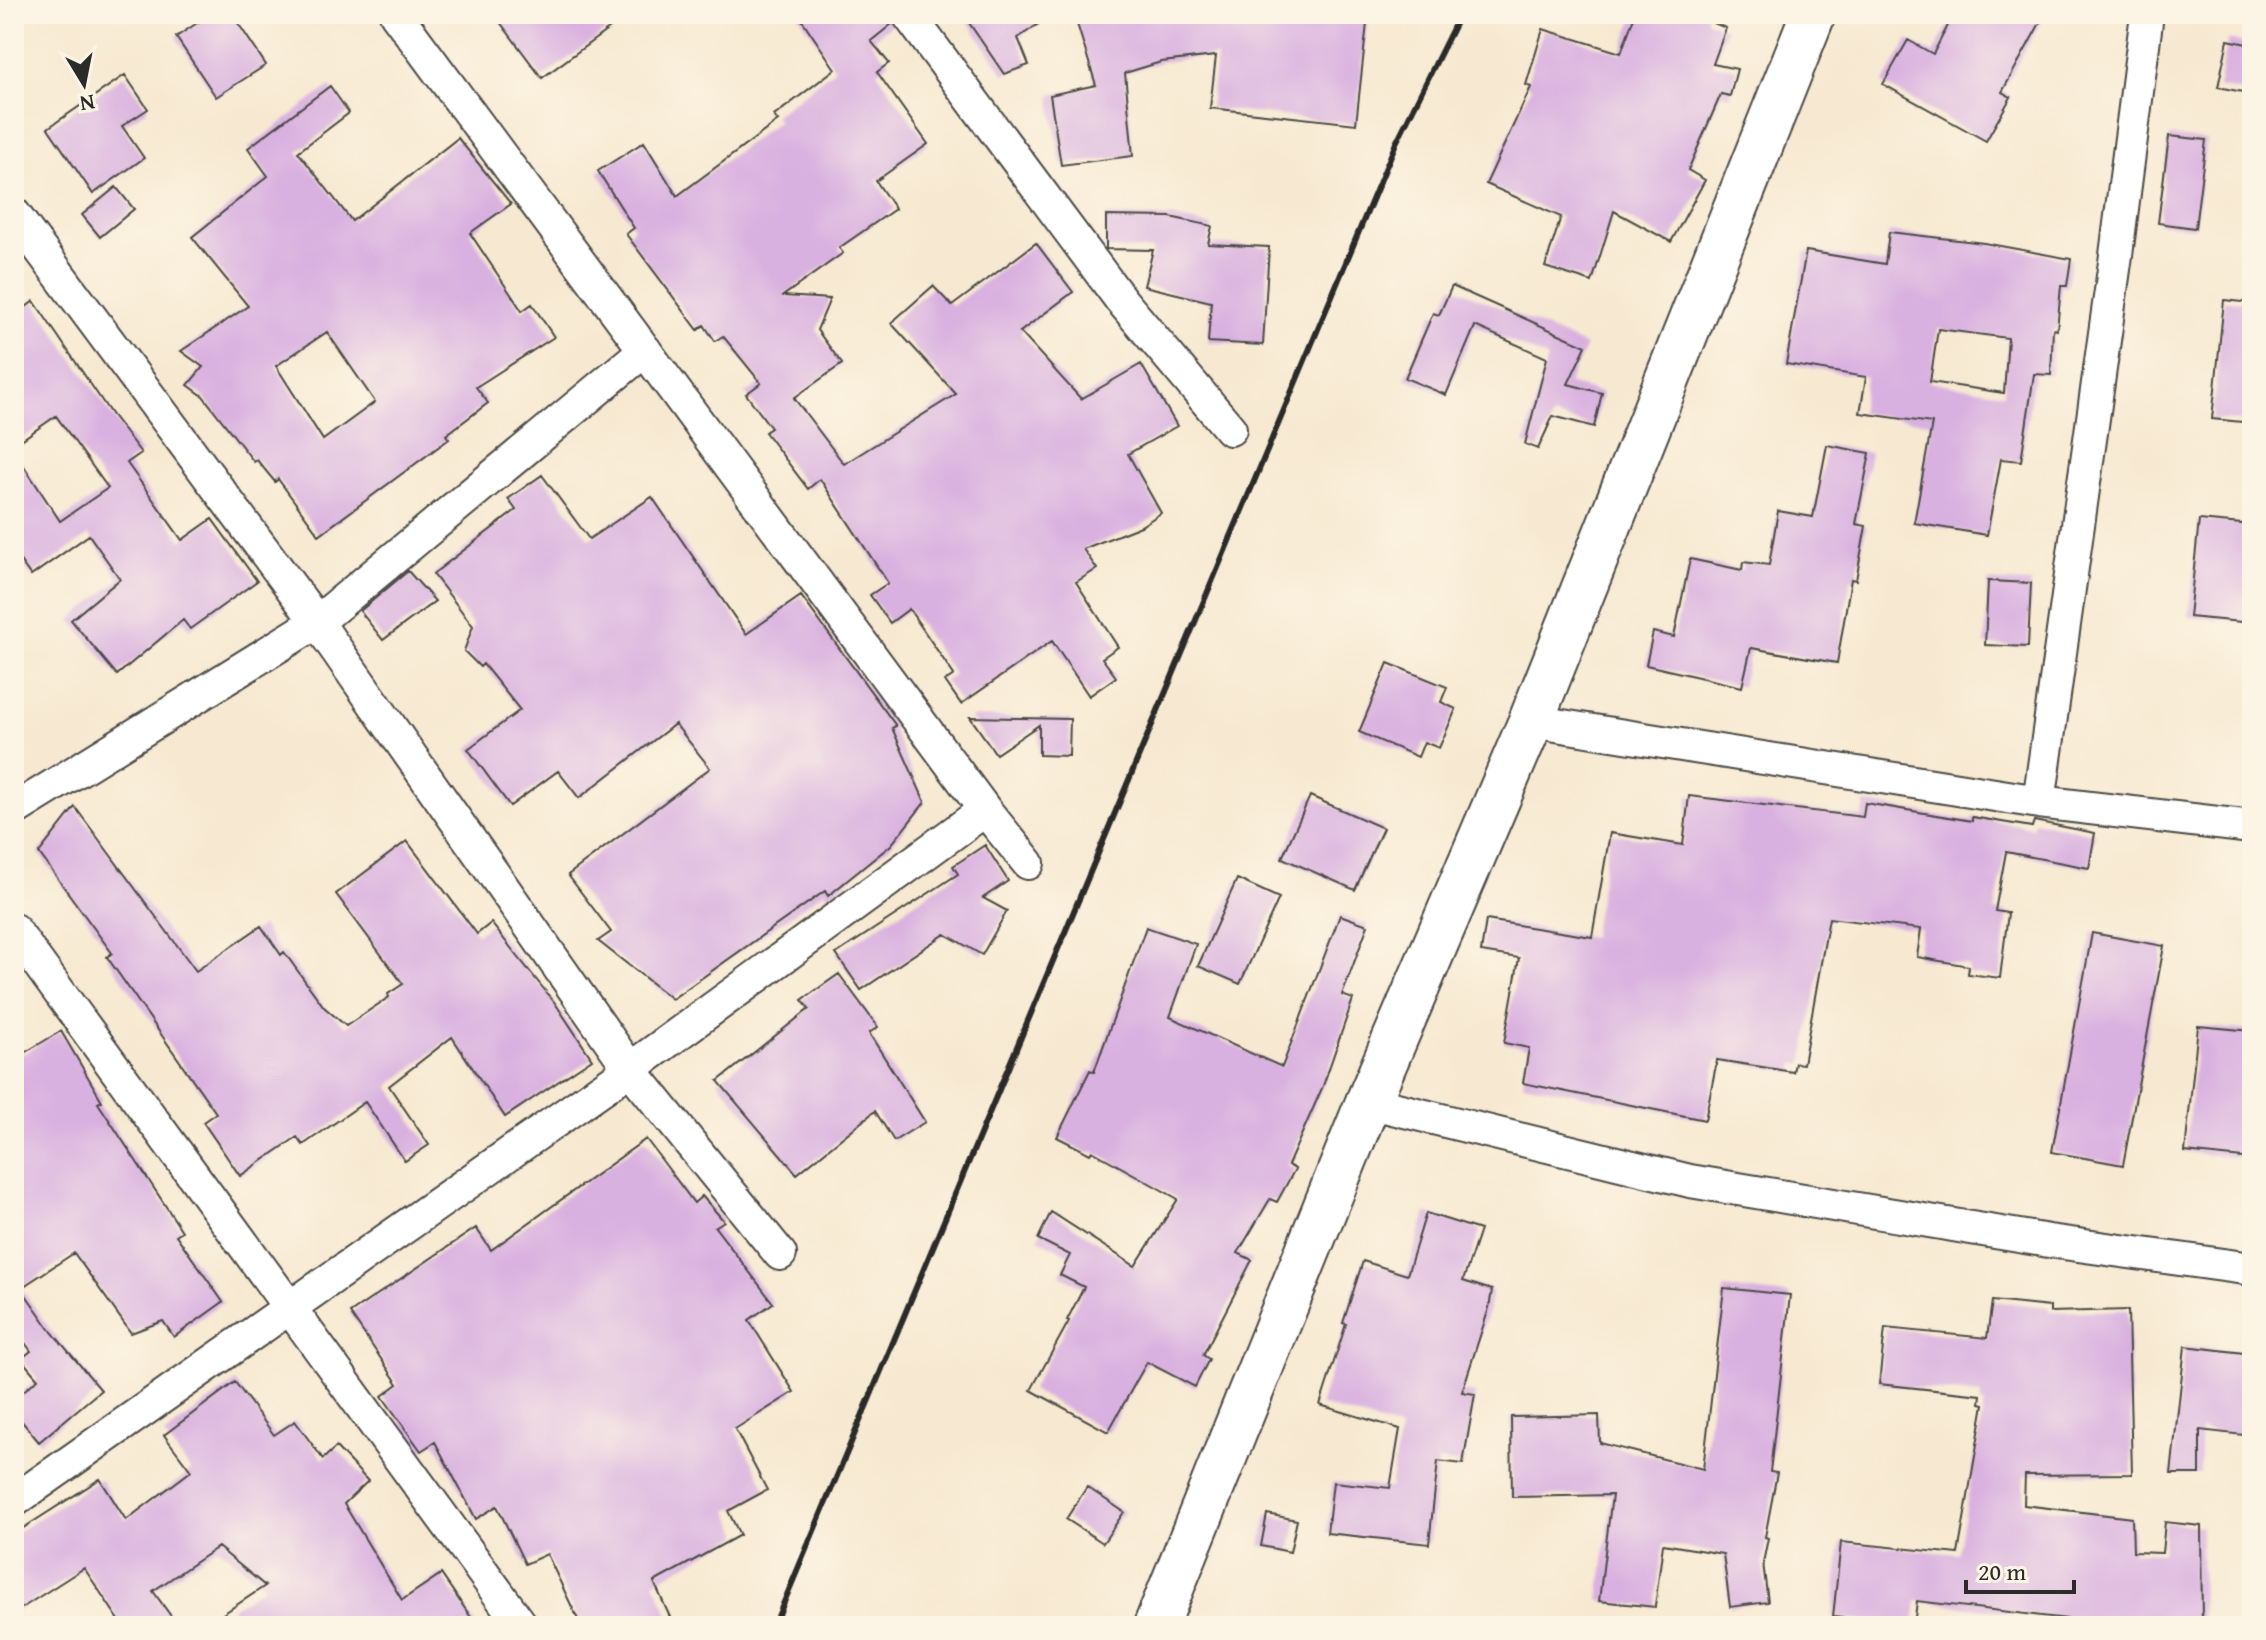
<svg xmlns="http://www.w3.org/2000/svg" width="2266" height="1640" font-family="'Gentium Book Plus',serif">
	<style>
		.building { fill: #d9b1e0; fill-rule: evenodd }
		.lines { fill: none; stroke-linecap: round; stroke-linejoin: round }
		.street-casing { stroke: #4a4844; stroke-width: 36 }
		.secondary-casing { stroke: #4a4844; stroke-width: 48 }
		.street { stroke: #fff; stroke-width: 32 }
		.secondary { stroke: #fff; stroke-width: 44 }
		.rail { stroke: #2b2b2b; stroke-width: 6 }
	</style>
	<rect width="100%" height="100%" fill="#fcf5e5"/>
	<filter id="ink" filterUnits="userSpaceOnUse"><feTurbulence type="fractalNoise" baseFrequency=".0125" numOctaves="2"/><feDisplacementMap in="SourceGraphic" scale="16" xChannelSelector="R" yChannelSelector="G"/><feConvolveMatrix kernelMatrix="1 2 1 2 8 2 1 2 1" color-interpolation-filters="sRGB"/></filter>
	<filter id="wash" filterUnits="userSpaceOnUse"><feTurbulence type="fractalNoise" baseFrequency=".006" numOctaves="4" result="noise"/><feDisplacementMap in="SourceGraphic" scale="32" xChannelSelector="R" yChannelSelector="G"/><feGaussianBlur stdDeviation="1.8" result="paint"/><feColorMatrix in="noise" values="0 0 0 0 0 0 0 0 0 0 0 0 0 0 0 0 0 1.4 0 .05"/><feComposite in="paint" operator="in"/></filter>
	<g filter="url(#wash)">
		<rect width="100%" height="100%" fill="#f7e9d1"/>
		<g id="blocks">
			<path class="building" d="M 211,14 L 232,14 L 266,65 L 216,97 L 176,37 Z
				M 494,14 L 629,14 L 542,78 Z
				M 798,14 L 889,14 L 892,24 L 871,41 L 889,63 L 877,72 L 928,144 L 876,181 L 895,209 L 839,248 L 843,253 L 783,296 L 830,299 L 817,330 L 842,364 L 794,398 L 844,464 L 956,394 L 891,323 L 933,286 L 952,306 L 1036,243 L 1073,292 L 1020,332 L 1081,399 L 1141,364 L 1177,426 L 1128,454 L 1161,513 L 1141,526 L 1083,549 L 1097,569 L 1076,582 L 1118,647 L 1102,658 L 1116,677 L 1089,696 L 1052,641 L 961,704 L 945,681 L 954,675 L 909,609 L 890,623 L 870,595 L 888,583 L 820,479 L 808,489 L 765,432 L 771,428 L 746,394 L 761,383 L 723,336 L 715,341 L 704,325 L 698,330 L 626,234 L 634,228 L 598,171 L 644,142 L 677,196 L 778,121 L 774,116 L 835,69 Z
				M 963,14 L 1053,14 L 1018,38 L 1029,65 L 1004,74 Z
				M 1074,14 L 1368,14 L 1356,124 L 1210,108 L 1216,56 L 1161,62 L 1125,73 L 1133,156 L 1061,165 L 1050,95 L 1096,85 Z
				M 1635,14 L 1708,14 L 1706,20 L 1726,28 L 1713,64 L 1737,69 L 1730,96 L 1721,94 L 1688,170 L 1705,180 L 1671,242 L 1614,211 L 1592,282 L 1545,267 L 1561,217 L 1486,184 L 1531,87 L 1526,85 L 1543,29 L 1621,53 Z
				M 1954,14 L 2045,14 L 2002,92 L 2011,97 L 1986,141 L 1883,84 L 1908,40 L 1933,54 Z
				M 2228,40 L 2252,45 L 2252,94 L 2218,87 Z
				M 125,75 L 148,109 L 122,126 L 144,158 L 93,194 L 48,128 Z
				M 330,86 L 349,113 L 298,152 L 352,221 L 458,138 L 511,204 L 470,233 L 522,311 L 532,304 L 554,337 L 476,387 L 488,403 L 446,435 L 449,439 L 319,535 L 278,479 L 275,482 L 257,460 L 254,462 L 203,396 L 188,385 L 203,367 L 181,351 L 248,306 L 192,237 L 268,176 L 248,148 ZM 327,332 L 375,402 L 323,440 L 276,366 Z
				M 2169,136 L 2206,140 L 2195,228 L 2158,223 Z
				M 116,187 L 134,209 L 100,237 L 82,215 Z
				M 1106,216 L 1170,217 L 1212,226 L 1208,244 L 1269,247 L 1263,345 L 1208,342 L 1211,302 L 1144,286 L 1153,250 L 1106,249 Z
				M 1889,232 L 1984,243 L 2071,259 L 2067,286 L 2061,286 L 2057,330 L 2053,329 L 2051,375 L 2034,374 L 2021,461 L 2001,459 L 1987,535 L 1914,523 L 1932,423 L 1860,413 L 1866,377 L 1786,364 L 1806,251 L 1885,264 ZM 1938,329 L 2008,338 L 2004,393 L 1930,382 Z
				M 1452,286 L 1586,346 L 1568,384 L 1602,393 L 1594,427 L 1553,416 L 1538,449 L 1525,444 L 1547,358 L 1475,326 L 1446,395 L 1405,378 L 1433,313 L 1439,315 Z
				M 2224,300 L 2252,303 L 2252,423 L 2212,419 Z
				M 34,301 L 111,414 L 141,453 L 127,463 L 182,540 L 212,519 L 257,581 L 190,629 L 183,620 L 117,675 L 71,620 L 120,579 L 89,535 L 31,576 L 14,552 L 14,451 L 60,521 L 108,488 L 56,416 L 14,445 L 14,316 Z
				M 1827,445 L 1870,453 L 1856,524 L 1866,526 L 1856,580 L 1851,579 L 1837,663 L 1751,648 L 1742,687 L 1646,665 L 1653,632 L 1674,637 L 1690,559 L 1742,570 L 1743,562 L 1769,565 L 1778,511 L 1813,517 Z
				M 542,475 L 589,539 L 652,497 L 746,634 L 801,596 L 896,726 L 892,728 L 925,802 L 891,845 L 828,896 L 825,891 L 672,999 L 598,941 L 611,932 L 568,875 L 710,768 L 675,724 L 579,798 L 558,771 L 510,806 L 468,749 L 520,710 L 483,664 L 480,667 L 464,651 L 473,626 L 433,574 L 516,510 L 508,499 Z
				M 2199,520 L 2252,525 L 2252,623 L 2189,617 Z
				M 408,571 L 435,601 L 383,640 L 360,611 Z
				M 1988,581 L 2031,583 L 2028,647 L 1985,645 Z
				M 1388,663 L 1447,687 L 1441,702 L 1456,709 L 1439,748 L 1424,742 L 1418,757 L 1359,732 Z
				M 970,717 L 1070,719 L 1069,756 L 1039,755 L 1039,725 L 996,754 Z
				M 1310,796 L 1383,828 L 1355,890 L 1282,858 Z
				M 1689,796 L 1863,817 L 1865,803 L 1972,821 L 1972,817 L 2032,827 L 2034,821 L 2095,833 L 2089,868 L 2006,852 L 1995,911 L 2008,913 L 2000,978 L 1968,974 L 1969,966 L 1917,957 L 1921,929 L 1829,918 L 1803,1064 L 1795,1063 L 1793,1072 L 1717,1060 L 1705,1120 L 1523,1083 L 1529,1048 L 1504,1043 L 1519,958 L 1481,952 L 1486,920 L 1592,937 L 1610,833 L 1683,845 Z
				M 75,807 L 196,971 L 261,926 L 281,955 L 284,952 L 324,1007 L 346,1026 L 389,997 L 388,994 L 403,984 L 336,894 L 407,841 L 477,934 L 491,923 L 555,1003 L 592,1059 L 505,1117 L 452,1037 L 389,1086 L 429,1145 L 405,1161 L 365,1102 L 303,1145 L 297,1137 L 240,1176 L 203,1122 L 216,1113 L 107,957 L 112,953 L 39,853 Z
				M 985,845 L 1008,881 L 983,898 L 1007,911 L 982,955 L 945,934 L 861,990 L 836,954 L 958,874 L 953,866 Z
				M 1237,879 L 1279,898 L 1240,984 L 1198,966 Z
				M 1340,915 L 1368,925 L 1342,995 L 1353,999 L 1323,1086 L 1288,1165 L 1295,1169 L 1277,1202 L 1270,1199 L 1238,1253 L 1252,1260 L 1203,1355 L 1209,1359 L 1195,1387 L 1147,1362 L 1108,1432 L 1031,1390 L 1069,1321 L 1067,1320 L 1084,1287 L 1060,1275 L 1070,1255 L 1038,1239 L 1051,1212 L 1135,1266 L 1178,1199 L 1092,1151 L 1090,1154 L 1057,1137 L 1090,1070 L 1094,1072 L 1146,927 L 1196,944 L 1170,1017 L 1282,1067 Z
				M 2092,933 L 2164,946 L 2123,1165 L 2052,1152 Z
				M 839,974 L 878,1027 L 869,1033 L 925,1122 L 894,1141 L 875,1111 L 797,1174 L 718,1081 L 809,1009 L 802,1000 Z
				M 2198,1026 L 2252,1031 L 2252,1159 L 2185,1152 Z
				M 61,1031 L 102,1101 L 98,1103 L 182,1231 L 176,1235 L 223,1302 L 174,1337 L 163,1321 L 131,1333 L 74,1253 L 21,1288 L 52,1332 L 101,1390 L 39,1442 L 14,1412 L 14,1399 L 38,1379 L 21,1359 L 31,1351 L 14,1328 L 14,1059 Z
				M 646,1139 L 694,1203 L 702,1196 L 724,1221 L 715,1227 L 773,1303 L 749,1320 L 794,1392 L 735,1429 L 767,1490 L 728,1511 L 740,1535 L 654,1582 L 674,1626 L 581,1626 L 547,1554 L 525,1564 L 497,1506 L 476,1519 L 435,1442 L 421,1451 L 382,1396 L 398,1384 L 350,1313 L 476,1228 L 491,1250 Z
				M 1426,1213 L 1480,1230 L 1463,1281 L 1492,1290 L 1489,1308 L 1462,1392 L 1475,1394 L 1463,1464 L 1438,1461 L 1429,1544 L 1327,1533 L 1333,1482 L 1390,1488 L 1400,1429 L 1320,1405 L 1346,1324 L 1343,1323 L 1363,1261 L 1407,1275 Z
				M 1724,1288 L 1790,1295 L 1770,1472 L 1777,1473 L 1765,1537 L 1768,1538 L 1763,1563 L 1768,1602 L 1730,1607 L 1723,1554 L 1663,1544 L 1655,1607 L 1599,1601 L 1612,1495 L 1512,1497 L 1511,1417 L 1599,1415 L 1600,1443 L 1703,1469 Z
				M 1992,1301 L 2050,1307 L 2050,1312 L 2128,1310 L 2132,1474 L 2025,1475 L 2024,1505 L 2132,1518 L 2133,1552 L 2162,1553 L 2165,1522 L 2201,1526 L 2202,1626 L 2100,1626 L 2101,1623 L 1917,1601 L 1914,1626 L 1833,1617 L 1841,1542 L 1958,1554 L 1984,1404 L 1980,1403 L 1981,1395 L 1879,1384 L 1885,1328 L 1987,1338 Z
				M 2185,1346 L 2252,1354 L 2249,1402 L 2252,1403 L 2252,1436 L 2200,1430 L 2200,1474 L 2171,1474 Z
				M 235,1382 L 274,1435 L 295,1421 L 323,1459 L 336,1447 L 368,1481 L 344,1504 L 402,1600 L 441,1574 L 477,1626 L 205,1626 L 265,1586 L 218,1547 L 153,1591 L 178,1626 L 123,1626 L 84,1568 L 14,1613 L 14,1534 L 100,1479 L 126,1520 L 191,1471 L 164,1435 Z
				M 1087,1487 L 1124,1512 L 1103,1543 L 1066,1519 Z
				M 1267,1514 L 1297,1520 L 1290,1552 L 1261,1546 Z"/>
		</g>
	</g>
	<g filter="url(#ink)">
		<use href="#blocks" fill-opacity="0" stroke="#4a4844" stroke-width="2"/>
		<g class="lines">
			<defs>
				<path id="street" d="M 396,14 L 985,810 L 1028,863
					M 908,14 L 1121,300 L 1230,429
					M 14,214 L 317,622 L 630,1069 L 780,1254
					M 1531,721 L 2039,802 L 2252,827
					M 2039,802 L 2116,255 L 2147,14
					M 14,810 L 317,622 L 645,350
					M 14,930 L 522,1626
					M 1368,1102 L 1690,1181 L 2049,1241 L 2252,1269
					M 14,1501 L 630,1069 L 985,810"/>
				<path id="secondary" d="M 1156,1626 L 1368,1102 L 1531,721 L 1813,14"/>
			</defs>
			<use href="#street" class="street-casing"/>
			<use href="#secondary" class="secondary-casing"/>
			<use href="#street" class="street"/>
			<use href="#secondary" class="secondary"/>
			<path class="rail" d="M 774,1626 L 1396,143 L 1460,14"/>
		</g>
	</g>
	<rect width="2266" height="1640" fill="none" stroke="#fcf5e5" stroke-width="48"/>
	<g transform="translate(84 84) rotate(170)" stroke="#fcf5e5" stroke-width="6" paint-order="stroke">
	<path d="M0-6L14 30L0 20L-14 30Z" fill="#2b2b2b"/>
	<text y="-12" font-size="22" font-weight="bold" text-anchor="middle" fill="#2b2b2b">N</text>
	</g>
	<path d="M1966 1580v12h108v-12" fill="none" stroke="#2b2b2b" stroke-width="4"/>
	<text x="1978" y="1580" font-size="24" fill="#2b2b2b" stroke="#fcf5e5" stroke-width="6" paint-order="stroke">20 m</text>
</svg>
